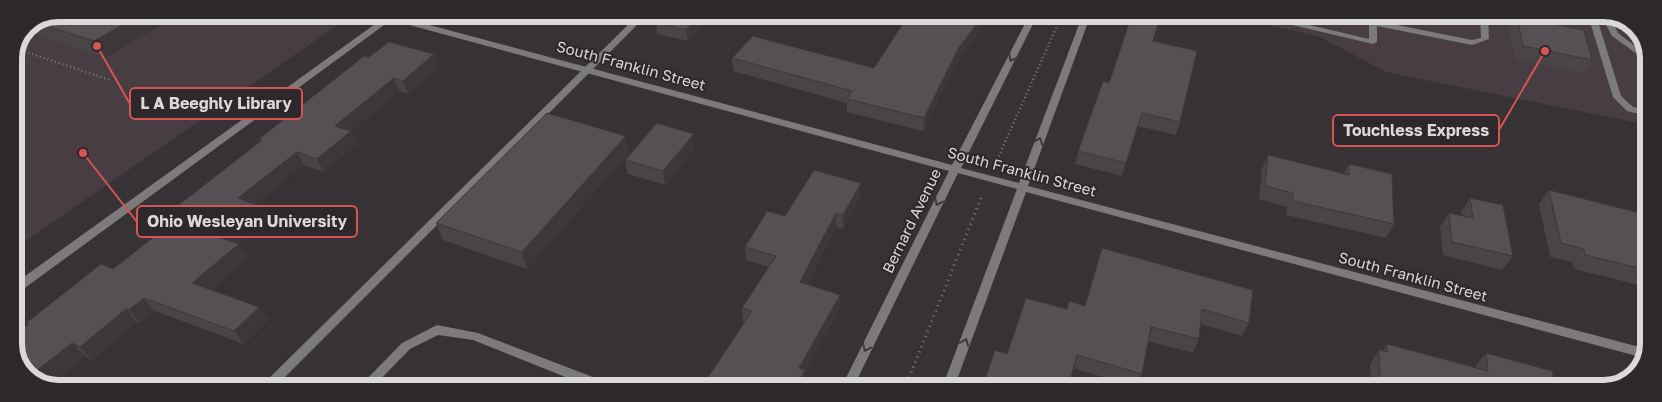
<svg xmlns="http://www.w3.org/2000/svg" width="1662" height="402" font-family="'Golos Text',sans-serif">
	<style>
		.built { fill: #473d42 }
		.lines { fill: none; stroke-linecap: round; stroke-linejoin: round }
		.path-far1 { stroke: #7e7a7c; stroke-width: 2.5; stroke-dasharray: 1 3; stroke-linecap: butt }
		.path { stroke: #7e7a7c; stroke-width: 3; stroke-dasharray: 1 4.5; stroke-linecap: butt }
		.lane { fill: #7d7a7c; fill-rule: evenodd }
		.street { fill: #7d7a7c; fill-rule: evenodd }
		.wall { fill: #494547 }
		.shaded-wall { fill: #3c383a }
		.building { fill: #555053; stroke: #3c383a }
		.oneway { stroke: #3d383b }
		.labels { text-anchor: middle; stroke-width: 4; stroke-linejoin: round; paint-order: stroke }
		.street-label { font-size: 15px; fill: #dbd8d9; stroke: #2d282b }
		.rim { fill: none; stroke: #dbd8d9; stroke-width: 6 }
		.leader { fill: none; stroke: #d75454; stroke-width: 2 }
		.callout-dot { fill: #d75454; stroke: #2d282b; stroke-width: 2 }
		.callout { fill: #2d282b; stroke: #d75454; stroke-width: 2 }
		.callout-label { font-size: 16px; text-anchor: middle; font-weight: bold; fill: #dbd8d9 }
	</style>
	<rect width="100%" height="100%" fill="#373235"/>
	<path class="built" d="M 58,14 L 354,14 L 14,249 L 14,58 L 27,27 Z
		M 1219,14 L 1613,15 L 1637,29 L 1648,53 L 1648,125 L 1386,72 L 1320,37 Z"/>
	<g class="lines">
		<path class="path-far1" d="M 17,49 L 110,80
			M 997,160 L 1058,24"/>
		<path class="path" d="M 905,388 L 981,198"/>
		<path class="lane" d="M 374,14 L 387,14 L 393,17 L 389,19 Z
			M 639,14 L 648,14 L 275,387 L 262,387 L 264,383 Z
			M 1246,14 L 1262,14 L 1369,39 L 1369,15 L 1377,15 L 1377,21 L 1472,40 L 1481,38 L 1480,15 L 1488,15 L 1489,39 L 1472,45 L 1377,26 L 1377,42 L 1373,44 Z
			M 1588,15 L 1596,15 L 1621,96 L 1633,107 L 1648,110 L 1648,116 L 1627,111 L 1613,97 Z
			M 1601,15 L 1609,15 L 1618,33 L 1648,56 L 1648,62 L 1612,36 Z
			M 437,325 L 478,333 L 611,384 L 613,388 L 593,388 L 473,340 L 438,335 L 410,349 L 372,388 L 358,388 L 402,343 Z"/>
		<path class="street" d="M 389,14 L 396,14 L 396,16 L 952,165 L 1030,14 L 1038,14 L 961,168 L 1019,183 L 1083,14 L 1091,14 L 1028,186 L 1647,349 L 1647,353 L 1644,358 L 1026,192 L 954,388 L 942,388 L 1017,189 L 958,173 L 853,388 L 841,388 L 949,171 L 391,20 L 18,293 L 14,294 L 14,284 Z"/>
	</g>
	<path class="wall" d="M 58,14 L 179,14 L 105,58 L 34,34 L 28,26 Z
		M 664,14 L 712,14 L 688,41 L 657,34 L 656,22 Z
		M 909,14 L 990,14 L 982,28 L 957,62 L 923,131 L 847,112 L 847,103 L 733,71 L 732,58 L 874,68 Z
		M 1449,15 L 1474,15 L 1472,19 Z
		M 1517,17 L 1592,60 L 1583,73 L 1515,59 L 1509,30 Z
		M 1153,41 L 1180,122 L 1176,135 L 1138,126 L 1122,176 L 1075,164 L 1078,151 L 1109,83 Z
		M 434,54 L 439,67 L 408,94 L 399,91 L 351,131 L 357,144 L 324,172 L 304,165 L 255,204 L 267,219 L 238,244 L 239,244 L 248,258 L 210,290 L 259,307 L 268,320 L 244,344 L 155,311 L 140,323 L 137,322 L 92,360 L 85,356 L 47,386 L 25,373 L 28,325 L 26,323 L 113,269 L 182,215 L 176,207 L 260,142 L 259,139 L 369,57 Z
		M 695,147 L 665,185 L 628,174 L 625,160 Z
		M 629,153 L 527,269 L 443,240 L 436,223 Z
		M 1268,155 L 1344,173 L 1349,164 L 1394,224 L 1386,238 L 1286,215 L 1287,207 L 1259,199 L 1262,169 Z
		M 1549,190 L 1648,215 L 1647,287 L 1574,269 L 1572,262 L 1550,257 L 1539,204 Z
		M 860,196 L 843,229 L 836,227 L 807,284 L 840,295 L 840,309 L 805,372 L 805,384 L 803,388 L 708,388 L 707,379 L 745,322 L 743,321 L 742,308 L 769,267 L 746,260 L 745,247 L 785,216 Z
		M 1470,198 L 1513,256 L 1502,270 L 1443,255 L 1440,227 L 1449,213 L 1462,216 L 1461,212 Z
		M 1102,248 L 1249,323 L 1242,336 L 1201,324 L 1199,339 L 1193,353 L 1148,341 L 1142,374 L 1136,387 L 1073,368 L 1007,354 L 1067,309 L 1085,306 Z
		M 1387,344 L 1475,367 L 1486,353 L 1556,388 L 1371,388 L 1370,364 L 1379,350 L 1383,351 Z"/>
	<path class="shaded-wall" d="M 142,14 L 179,14 L 105,58 L 94,41 Z
		M 700,14 L 712,14 L 688,41 L 686,30 Z
		M 984,14 L 990,14 L 982,28 L 957,62 L 923,131 L 924,118 L 958,49 Z
		M 434,54 L 439,67 L 408,94 L 403,81 Z
		M 394,78 L 399,91 L 341,139 L 335,126 Z
		M 351,131 L 357,144 L 324,172 L 317,159 Z
		M 694,134 L 695,147 L 665,185 L 663,171 Z
		M 626,136 L 629,153 L 527,269 L 522,252 Z
		M 297,152 L 304,165 L 247,211 L 238,198 Z
		M 861,183 L 860,196 L 843,229 L 843,215 Z
		M 259,206 L 267,219 L 230,251 L 221,238 Z
		M 836,213 L 836,227 L 801,295 L 800,282 Z
		M 239,244 L 248,258 L 202,297 L 192,283 Z
		M 840,295 L 840,309 L 805,372 L 805,384 L 803,388 L 795,388 L 799,368 Z
		M 144,298 L 155,311 L 140,323 L 129,310 Z
		M 259,307 L 268,320 L 244,344 L 234,331 Z
		M 126,309 L 137,322 L 92,360 L 80,347 Z
		M 72,343 L 85,356 L 47,386 L 30,376 Z"/>
	<path class="building" d="M 58,14 L 142,14 L 94,41 L 37,23 Z
		M 664,14 L 700,14 L 686,30 L 656,22 Z
		M 909,14 L 984,14 L 958,49 L 924,118 L 847,99 L 852,91 L 732,58 L 753,36 L 874,68 Z
		M 1132,14 L 1161,14 L 1153,41 L 1197,51 L 1180,122 L 1142,113 L 1126,163 L 1078,151 L 1103,81 L 1109,83 Z
		M 1517,17 L 1584,30 L 1592,60 L 1523,46 Z
		M 389,42 L 434,54 L 403,81 L 394,78 L 335,126 L 351,131 L 317,159 L 297,152 L 238,198 L 259,206 L 221,238 L 239,244 L 192,283 L 259,307 L 234,331 L 144,298 L 129,310 L 126,309 L 80,347 L 72,343 L 30,376 L 25,373 L 14,349 L 14,335 L 29,324 L 26,323 L 101,264 L 113,269 L 187,211 L 176,207 L 262,140 L 259,139 L 364,56 L 369,57 Z
		M 547,113 L 626,136 L 522,252 L 436,223 Z
		M 657,123 L 694,134 L 663,171 L 625,160 Z
		M 1268,155 L 1349,175 L 1349,164 L 1392,174 L 1394,224 L 1293,201 L 1293,193 L 1265,186 Z
		M 814,170 L 861,183 L 843,215 L 836,213 L 800,282 L 840,295 L 799,368 L 805,370 L 795,388 L 728,388 L 707,379 L 752,311 L 742,308 L 776,256 L 745,247 L 767,211 L 785,216 Z
		M 1549,190 L 1648,215 L 1647,270 L 1585,255 L 1584,249 L 1561,243 Z
		M 1470,198 L 1503,205 L 1513,256 L 1452,242 L 1449,213 L 1473,218 Z
		M 1102,248 L 1253,290 L 1249,323 L 1202,309 L 1199,339 L 1151,327 L 1142,374 L 1077,355 L 1068,388 L 982,388 L 995,350 L 1007,354 L 1026,298 L 1067,309 L 1069,301 L 1085,306 Z
		M 1387,344 L 1488,371 L 1486,353 L 1552,371 L 1556,388 L 1450,388 L 1444,387 L 1444,388 L 1380,388 L 1379,350 L 1387,352 Z
		M 118,379 L 138,387 L 108,387 Z"/>
	<defs><path id="oneway-chevron" d="M-2-3.5L2.5 0L-2 3.5" fill="none" stroke-width="1.6" stroke-linecap="round" stroke-linejoin="round" transform="scale(1.25)"/></defs>
	<g class="oneway">
		<use href="#oneway-chevron" transform="translate(1012 58) rotate(117)"/>
		<use href="#oneway-chevron" transform="translate(1039 141) rotate(-69)"/>
		<use href="#oneway-chevron" transform="translate(938 202) rotate(116)"/>
		<use href="#oneway-chevron" transform="translate(965 342) rotate(-69)"/>
		<use href="#oneway-chevron" transform="translate(866 348) rotate(116)"/>
	</g>
	<g class="labels">
		<g class="street-label">
			<text transform="translate(631 66) rotate(15)" y="5">South Franklin Street</text>
			<text transform="translate(1022 172) rotate(15)" y="5">South Franklin Street</text>
			<text transform="translate(912 221) rotate(-64)" y="5">Bernard Avenue</text>
			<text transform="translate(1413 277) rotate(15)" y="5">South Franklin Street</text>
		</g>
	</g>
	<path d="M0 0H1662V402H0ZM58 22H1604A36 36 0 0 1 1640 58V344A36 36 0 0 1 1604 380H58A36 36 0 0 1 22 344V58A36 36 0 0 1 58 22Z" fill="#2d282b" fill-rule="evenodd"/>
	<path class="rim" d="M58 22H1604A36 36 0 0 1 1640 58V344A36 36 0 0 1 1604 380H58A36 36 0 0 1 22 344V58A36 36 0 0 1 58 22Z"/>
	<path class="leader" d="M97 46L130 104M1545 51L1499 130M83 153L137 222"/>
	<g class="callout-dot">
		<circle cx="97" cy="46" r="5"/>
		<circle cx="1545" cy="51" r="5"/>
		<circle cx="83" cy="153" r="5"/>
	</g>
	<g class="callout">
		<rect x="130" y="88" width="172" height="31" rx="5"/>
		<rect x="1333" y="115" width="166" height="31" rx="5"/>
		<rect x="137" y="206" width="220" height="31" rx="5"/>
	</g>
	<g class="callout-label">
		<text x="216" y="109">L A Beeghly Library</text>
		<text x="1416" y="136">Touchless Express</text>
		<text x="247" y="227">Ohio Wesleyan University</text>
	</g>
</svg>
